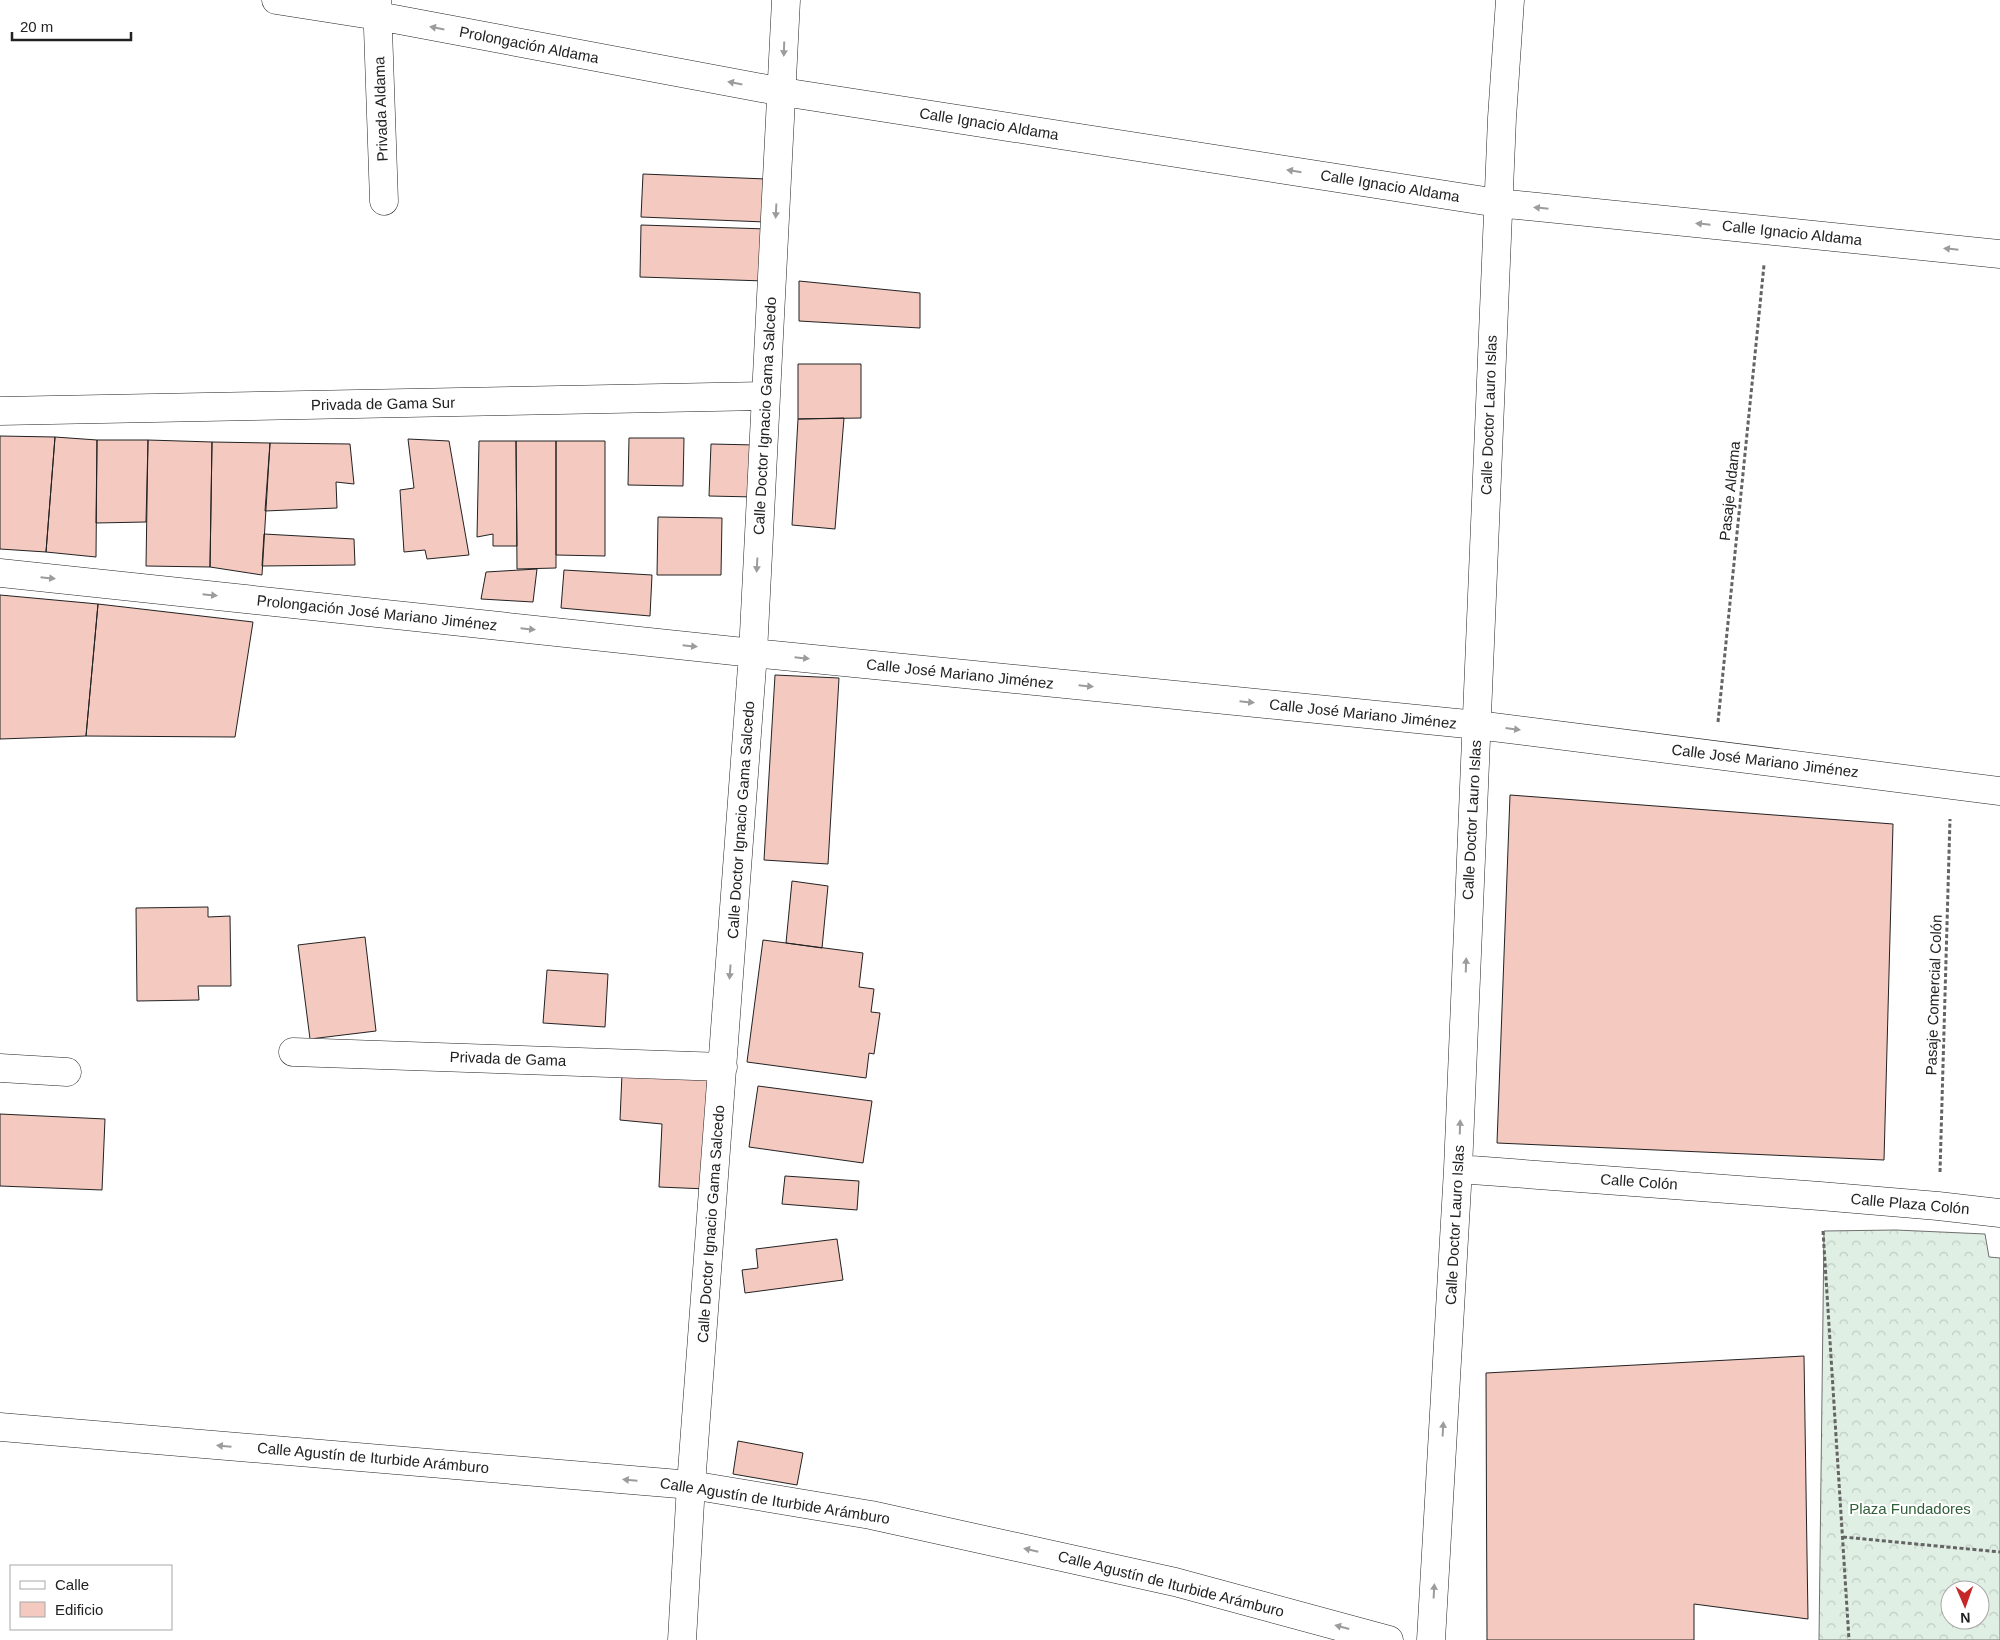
<svg xmlns="http://www.w3.org/2000/svg" width="2000" height="1640" font-family="Arial,sans-serif">
	<style>
		.forest { fill: url(#forest-crowns); stroke: #6f6f6f; fill-rule: evenodd }
		.building { fill: #f3c9c0; stroke: #222 }
		.lines { fill: none; stroke-linecap: round; stroke-linejoin: round }
		.street-casing { stroke: #222; stroke-width: 29 }
		.secondary-casing { stroke: #222; stroke-width: 29 }
		.path { stroke: #646464; stroke-width: 3; stroke-dasharray: 4 2.5; stroke-linecap: butt }
		.street { stroke: #fff; stroke-width: 28 }
		.secondary { stroke: #fff; stroke-width: 28 }
		.oneway { fill: #9c9c9c }
		.labels { text-anchor: middle; stroke-width: 4; stroke-linejoin: round; paint-order: stroke }
		.street-label { font-size: 15px; fill: #222; stroke: #fff }
		.park-label { font-size: 15px; fill: #2f5e38; stroke: #fff }
	</style>
	<defs>
		<pattern id="forest-crowns" width="20" height="18" patternUnits="userSpaceOnUse" patternTransform="scale(1.25)"><rect width="20" height="18" fill="#e0efe3"/><path d="M2 6a3 3 0 1 1 6 0M12 15a3 3 0 1 1 6 0" fill="none" stroke="#c0cdc2"/></pattern>
	</defs>
	<rect width="100%" height="100%" fill="#fff"/>
	<path class="forest" d="M 1896,1230 L 1985,1234 L 1989,1257 L 2000,1258 L 2000,1640 L 1819,1640 L 1824,1231 ZM 1950,1590 L 1980,1590 L 1980,1620 L 1950,1620 Z"/>
	<path class="building" d="M 643,174 L 766,179 L 765,222 L 641,217 Z
		M 641,225 L 767,229 L 765,281 L 640,277 Z
		M 799,281 L 920,293 L 920,328 L 799,321 Z
		M 798,364 L 861,364 L 861,418 L 798,419 Z
		M 844,418 L 835,529 L 792,525 L 798,419 Z
		M 0,436 L 55,437 L 46,552 L 0,549 Z
		M 55,437 L 97,440 L 96,557 L 46,552 Z
		M 629,438 L 684,438 L 683,486 L 628,485 Z
		M 408,439 L 449,441 L 469,555 L 427,559 L 425,550 L 404,552 L 400,490 L 414,488 Z
		M 97,440 L 148,440 L 146,522 L 96,523 Z
		M 148,440 L 212,442 L 210,567 L 146,566 Z
		M 479,441 L 516,441 L 517,546 L 493,546 L 493,534 L 477,537 Z
		M 516,441 L 556,441 L 556,568 L 517,569 Z
		M 556,441 L 605,441 L 605,556 L 556,555 Z
		M 212,442 L 270,443 L 262,575 L 210,567 Z
		M 270,443 L 350,444 L 354,484 L 336,482 L 337,508 L 265,511 Z
		M 711,444 L 756,445 L 755,497 L 709,496 Z
		M 658,517 L 722,518 L 721,575 L 657,575 Z
		M 264,534 L 354,539 L 355,565 L 262,566 Z
		M 537,569 L 533,602 L 481,599 L 486,572 Z
		M 564,570 L 652,575 L 650,616 L 561,608 Z
		M 0,595 L 98,604 L 86,736 L 0,739 Z
		M 98,604 L 253,622 L 235,737 L 86,736 Z
		M 775,675 L 839,678 L 828,864 L 764,860 Z
		M 1510,795 L 1893,824 L 1884,1160 L 1497,1143 Z
		M 792,881 L 828,886 L 822,948 L 786,943 Z
		M 208,907 L 208,917 L 230,916 L 231,986 L 198,986 L 199,1000 L 137,1001 L 136,908 Z
		M 365,937 L 376,1031 L 310,1039 L 298,945 Z
		M 763,940 L 863,953 L 859,987 L 874,989 L 871,1012 L 880,1013 L 874,1054 L 869,1053 L 866,1078 L 747,1062 Z
		M 547,970 L 608,974 L 605,1027 L 543,1023 Z
		M 622,1074 L 716,1080 L 707,1189 L 659,1187 L 662,1124 L 620,1120 Z
		M 758,1086 L 872,1101 L 863,1163 L 749,1147 Z
		M 0,1114 L 105,1119 L 102,1190 L 0,1186 Z
		M 785,1176 L 859,1181 L 857,1210 L 782,1204 Z
		M 837,1239 L 843,1280 L 745,1293 L 742,1270 L 758,1268 L 756,1249 Z
		M 1804,1356 L 1808,1619 L 1694,1604 L 1694,1640 L 1487,1640 L 1486,1373 Z
		M 738,1441 L 803,1453 L 797,1485 L 733,1474 Z"/>
	<g class="lines">
		<defs>
			<path id="street" d="M 276,0 L 378,16 L 783,92 L 1498,203 L 2000,254
				M 377,0 L 384,201
				M 0,411 L 765,396
				M 0,573 L 753,653 L 1477,725 L 2000,791
				M 293,1052 L 723,1067
				M 0,1068 L 67,1072
				M 1458,1169 L 1820,1196 L 1938,1206 L 2000,1213
				M 682,1640 L 691,1485 L 753,653 L 786,0
				M 1431,1640 L 1458,1169 L 1502,118 L 1510,0"/>
			<path id="secondary" d="M 0,1427 L 691,1485 L 871,1515 L 1175,1582 L 1389,1640"/>
		</defs>
		<use href="#street" class="street-casing"/>
		<use href="#secondary" class="secondary-casing"/>
		<path class="path" d="M 1718,722 L 1764,265
			M 1940,1172 L 1950,819
			M 1823,1231 L 1849,1640
			M 1843,1537 L 2000,1552"/>
		<use href="#street" class="street"/>
		<use href="#secondary" class="secondary"/>
	</g>
	<defs><path id="oneway-solid" d="M-6-.8H1V-3.2L6.5 0L1 3.2V.8H-6Z" transform="scale(1.25)"/></defs>
	<g class="oneway">
		<use href="#oneway-solid" transform="translate(437 28) rotate(-169)"/>
		<use href="#oneway-solid" transform="translate(784 49) rotate(92)"/>
		<use href="#oneway-solid" transform="translate(735 83) rotate(-169)"/>
		<use href="#oneway-solid" transform="translate(1294 171) rotate(-171)"/>
		<use href="#oneway-solid" transform="translate(1541 208) rotate(-174)"/>
		<use href="#oneway-solid" transform="translate(776 211) rotate(93)"/>
		<use href="#oneway-solid" transform="translate(1703 224) rotate(-174)"/>
		<use href="#oneway-solid" transform="translate(1951 249) rotate(-174)"/>
		<use href="#oneway-solid" transform="translate(757 565) rotate(93)"/>
		<use href="#oneway-solid" transform="translate(48 578) rotate(6)"/>
		<use href="#oneway-solid" transform="translate(210 595) rotate(6)"/>
		<use href="#oneway-solid" transform="translate(528 629) rotate(6)"/>
		<use href="#oneway-solid" transform="translate(690 646) rotate(6)"/>
		<use href="#oneway-solid" transform="translate(802 658) rotate(6)"/>
		<use href="#oneway-solid" transform="translate(1086 686) rotate(6)"/>
		<use href="#oneway-solid" transform="translate(1247 702) rotate(6)"/>
		<use href="#oneway-solid" transform="translate(1513 729) rotate(7)"/>
		<use href="#oneway-solid" transform="translate(1466 965) rotate(-88)"/>
		<use href="#oneway-solid" transform="translate(730 972) rotate(94)"/>
		<use href="#oneway-solid" transform="translate(1460 1127) rotate(-88)"/>
		<use href="#oneway-solid" transform="translate(1443 1429) rotate(-87)"/>
		<use href="#oneway-solid" transform="translate(224 1446) rotate(-175)"/>
		<use href="#oneway-solid" transform="translate(630 1480) rotate(-175)"/>
		<use href="#oneway-solid" transform="translate(1031 1550) rotate(-167)"/>
		<use href="#oneway-solid" transform="translate(1434 1591) rotate(-87)"/>
		<use href="#oneway-solid" transform="translate(1342 1627) rotate(-165)"/>
	</g>
	<g class="labels">
		<g class="street-label">
			<text transform="translate(529 45) rotate(11)" y="5">Prolongación Aldama</text>
			<text transform="translate(381 109) rotate(-92)" y="5">Privada Aldama</text>
			<text transform="translate(989 124) rotate(9)" y="5">Calle Ignacio Aldama</text>
			<text transform="translate(1390 186) rotate(9)" y="5">Calle Ignacio Aldama</text>
			<text transform="translate(1792 233) rotate(6)" y="5">Calle Ignacio Aldama</text>
			<text transform="translate(383 404) rotate(-1)" y="5">Privada de Gama Sur</text>
			<text transform="translate(1489 415) rotate(-88)" y="5">Calle Doctor Lauro Islas</text>
			<text transform="translate(765 416) rotate(-87)" y="5">Calle Doctor Ignacio Gama Salcedo</text>
			<text transform="translate(1730 491) rotate(-84)" y="5">Pasaje Aldama</text>
			<text transform="translate(377 613) rotate(6)" y="5">Prolongación José Mariano Jiménez</text>
			<text transform="translate(960 674) rotate(6)" y="5">Calle José Mariano Jiménez</text>
			<text transform="translate(1363 714) rotate(6)" y="5">Calle José Mariano Jiménez</text>
			<text transform="translate(1765 761) rotate(7)" y="5">Calle José Mariano Jiménez</text>
			<text transform="translate(741 820) rotate(-86)" y="5">Calle Doctor Ignacio Gama Salcedo</text>
			<text transform="translate(1472 820) rotate(-87)" y="5">Calle Doctor Lauro Islas</text>
			<text transform="translate(1934 995) rotate(-88)" y="5">Pasaje Comercial Colón</text>
			<text transform="translate(508 1059) rotate(2)" y="5">Privada de Gama</text>
			<text transform="translate(1639 1182) rotate(4)" y="5">Calle Colón</text>
			<text transform="translate(1910 1204) rotate(5)" y="5">Calle Plaza Colón</text>
			<text transform="translate(711 1224) rotate(-86)" y="5">Calle Doctor Ignacio Gama Salcedo</text>
			<text transform="translate(1455 1225) rotate(-87)" y="5">Calle Doctor Lauro Islas</text>
			<text transform="translate(373 1458) rotate(5)" y="5">Calle Agustín de Iturbide Arámburo</text>
			<text transform="translate(775 1501) rotate(9)" y="5">Calle Agustín de Iturbide Arámburo</text>
			<text transform="translate(1171 1584) rotate(14)" y="5">Calle Agustín de Iturbide Arámburo</text>
		</g>
		<g class="park-label">
			<text x="1910" y="1514">Plaza Fundadores</text>
		</g>
	</g>
	<rect x="10" y="1565" width="162" height="65" fill="#ffffff" stroke="#a7a7a7"/>
	<rect x="20" y="1581" width="25" height="8" fill="#ffffff" stroke="#a7a7a7"/>
	<text x="55" y="1590" font-size="15" fill="#222222">Calle</text>
	<rect x="20" y="1602" width="25" height="15" fill="#f3c9c0" stroke="#a7a7a7"/>
	<text x="55" y="1615" font-size="15" fill="#222222">Edificio</text>
	<g transform="translate(1965 1605) rotate(178)"><circle r="24" fill="#ffffff" stroke="#a7a7a7"/>
	<path d="M0-4L9 19L0 12L-9 19Z" fill="#c62828"/>
	<text y="-8" font-size="14" font-weight="bold" text-anchor="middle" fill="#222222">N</text>
	</g>
	<path d="M12 32v8h119v-8" fill="none" stroke="#222222" stroke-width="2.5"/>
	<text x="20" y="32" font-size="15" fill="#222222" stroke="#ffffff" stroke-width="4" paint-order="stroke">20 m</text>
</svg>
